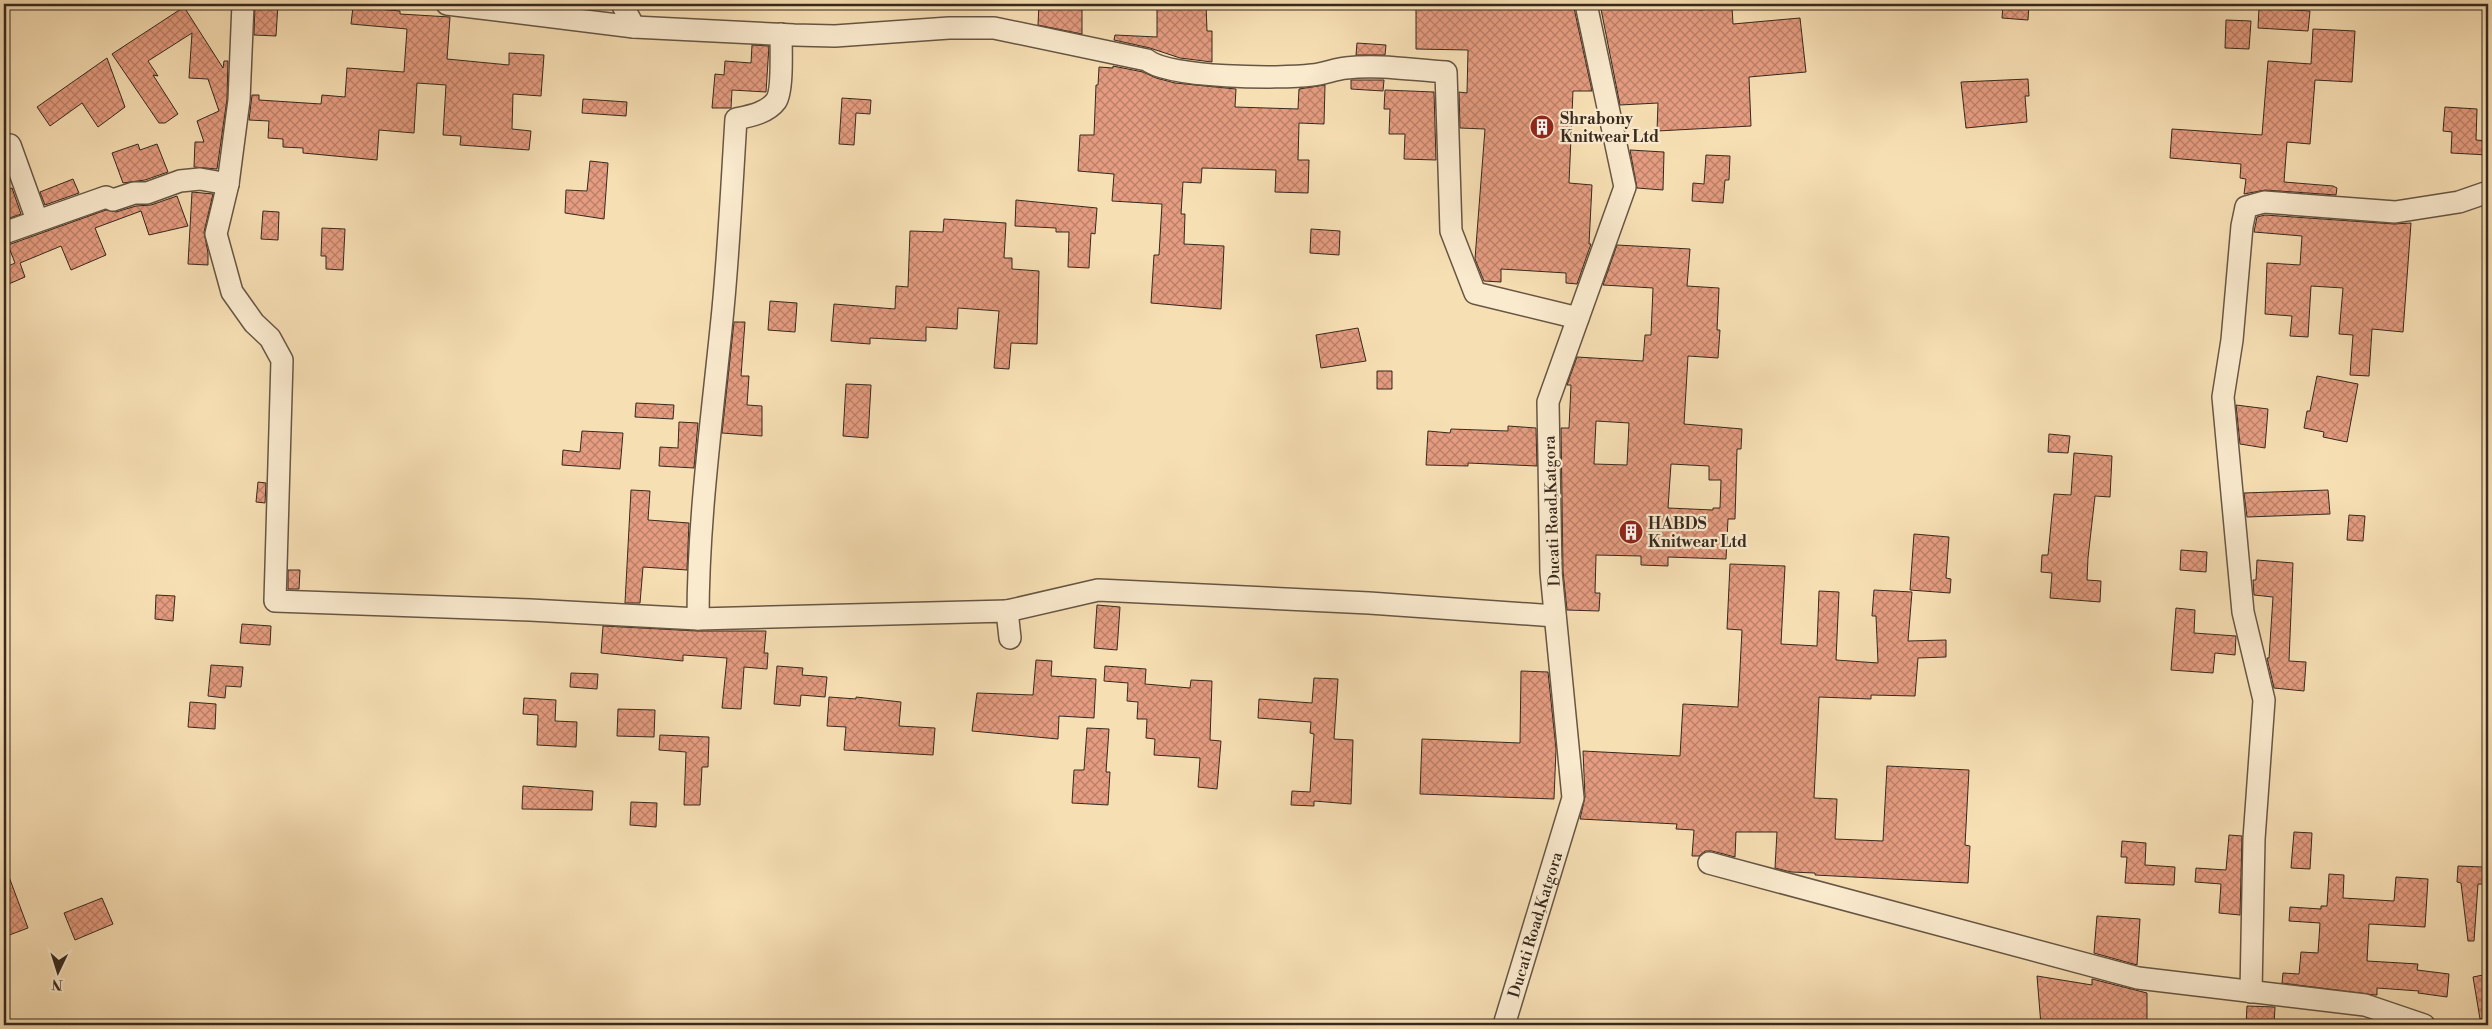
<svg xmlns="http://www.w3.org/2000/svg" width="2492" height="1029" font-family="'Libre Bodoni',serif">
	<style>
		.building { fill: url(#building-cross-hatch); stroke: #37291e; fill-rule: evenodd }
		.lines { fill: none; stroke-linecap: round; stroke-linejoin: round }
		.minor-casing { stroke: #675644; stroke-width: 24 }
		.minor { stroke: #faeace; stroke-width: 21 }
		.labels { text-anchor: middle; stroke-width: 4.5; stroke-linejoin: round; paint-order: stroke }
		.poi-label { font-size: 16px; font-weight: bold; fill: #37291e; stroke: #faeace; text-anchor: start }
		.street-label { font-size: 16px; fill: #37291e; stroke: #faeace }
	</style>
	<defs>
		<pattern id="building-cross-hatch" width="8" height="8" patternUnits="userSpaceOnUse" patternTransform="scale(1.25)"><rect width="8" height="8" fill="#e59c80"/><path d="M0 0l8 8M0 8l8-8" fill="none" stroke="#ba7f68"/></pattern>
	</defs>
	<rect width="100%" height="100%" fill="#f7dfb4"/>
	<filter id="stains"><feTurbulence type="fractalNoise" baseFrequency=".004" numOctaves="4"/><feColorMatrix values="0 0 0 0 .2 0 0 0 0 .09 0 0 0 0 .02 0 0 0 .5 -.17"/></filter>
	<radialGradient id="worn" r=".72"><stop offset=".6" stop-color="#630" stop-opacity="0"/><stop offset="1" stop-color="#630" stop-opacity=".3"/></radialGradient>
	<path class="building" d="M 255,4 L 278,4 L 276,36 L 254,35 Z
		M 1039,4 L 1082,4 L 1082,34 L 1038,25 Z
		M 1157,4 L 1206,4 L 1207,31 L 1212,31 L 1212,62 L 1180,58 L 1150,48 L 1114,40 L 1115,35 L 1157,37 Z
		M 1441,4 L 1466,4 L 1466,8 L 1574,8 L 1592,91 L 1573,91 L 1569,183 L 1592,185 L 1589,244 L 1591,244 L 1577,284 L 1566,283 L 1566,273 L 1501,269 L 1501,282 L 1484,281 L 1475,259 L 1485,129 L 1460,128 L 1459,92 L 1467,93 L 1468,50 L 1416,49 L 1416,6 L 1441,6 Z
		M 1600,4 L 1656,4 L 1656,7 L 1700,4 L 1700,10 L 1732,7 L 1733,24 L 1800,18 L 1806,72 L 1749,77 L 1751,126 L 1657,131 L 1658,103 L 1620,105 Z
		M 2003,4 L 2029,4 L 2028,20 L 2002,18 Z
		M 184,7 L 223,68 L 224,61 L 228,61 L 227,99 L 217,169 L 194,167 L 195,142 L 204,142 L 197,121 L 219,111 L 208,79 L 189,78 L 192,33 L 148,61 L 158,76 L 153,75 L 178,114 L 165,123 L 159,123 L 112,54 Z
		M 353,7 L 400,11 L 400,14 L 450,17 L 447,59 L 509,65 L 509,53 L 544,55 L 541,96 L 513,94 L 512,129 L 531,131 L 529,150 L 460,145 L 461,136 L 443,135 L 446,85 L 417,83 L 414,133 L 379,130 L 377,160 L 303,153 L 303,148 L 283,147 L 283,139 L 268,138 L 269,121 L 249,120 L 252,95 L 259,95 L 259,100 L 321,104 L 322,95 L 345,97 L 347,68 L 404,72 L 407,29 L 351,24 Z
		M 2259,8 L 2310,11 L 2308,31 L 2258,28 Z
		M 2226,20 L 2251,21 L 2249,49 L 2225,48 Z
		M 2313,29 L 2355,31 L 2352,82 L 2315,80 L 2310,144 L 2287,142 L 2284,182 L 2333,186 L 2337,188 L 2336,195 L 2265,190 L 2244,194 L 2246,179 L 2240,178 L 2241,164 L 2170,158 L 2172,129 L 2262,135 L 2268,61 L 2311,64 Z
		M 1357,43 L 1386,45 L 1385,55 L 1356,55 Z
		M 752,45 L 769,46 L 766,92 L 732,90 L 731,108 L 712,108 L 715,74 L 724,75 L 725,61 L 751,63 Z
		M 107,58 L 125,107 L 98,127 L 82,103 L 50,126 L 37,107 Z
		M 1113,66 L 1143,72 L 1156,78 L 1175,83 L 1236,89 L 1235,107 L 1298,109 L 1299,89 L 1325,85 L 1324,124 L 1299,123 L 1298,160 L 1309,160 L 1308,193 L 1275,192 L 1276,170 L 1202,168 L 1201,183 L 1183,182 L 1181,214 L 1185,214 L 1184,244 L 1224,246 L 1221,309 L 1151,303 L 1154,255 L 1159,255 L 1162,204 L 1112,201 L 1114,174 L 1078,171 L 1080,135 L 1094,135 L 1096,85 L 1098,85 L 1099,67 L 1113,68 Z
		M 2028,79 L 2029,96 L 2025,96 L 2027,122 L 1966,128 L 1961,82 Z
		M 1351,80 L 1384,80 L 1383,91 L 1351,89 Z
		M 1385,90 L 1434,92 L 1436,160 L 1404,159 L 1405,134 L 1389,134 L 1390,109 L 1384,109 Z
		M 842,98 L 871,100 L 870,114 L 856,113 L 854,145 L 839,144 Z
		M 583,99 L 627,102 L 626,116 L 582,113 Z
		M 2445,107 L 2477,109 L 2476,140 L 2488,141 L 2488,155 L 2451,153 L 2452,132 L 2443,131 Z
		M 138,144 L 140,150 L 157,144 L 168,172 L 145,180 L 123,183 L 112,153 Z
		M 1630,150 L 1664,152 L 1663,190 L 1637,188 Z
		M 1706,155 L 1730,156 L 1729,180 L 1725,180 L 1723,203 L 1692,201 L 1693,183 L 1704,184 Z
		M 590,161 L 608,163 L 604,219 L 565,213 L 566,190 L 587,191 Z
		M 73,179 L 79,193 L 45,205 L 40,192 Z
		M 12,188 L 21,214 L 4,220 L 4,190 Z
		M 192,192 L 213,194 L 204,232 L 208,253 L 208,265 L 188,264 Z
		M 177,196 L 188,226 L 149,235 L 141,211 L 95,228 L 106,255 L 71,270 L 61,246 L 20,263 L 25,277 L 4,286 L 4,268 L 15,263 L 8,245 L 106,210 L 116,212 L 136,206 L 151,205 Z
		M 1016,200 L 1097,208 L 1095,234 L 1091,233 L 1089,268 L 1068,267 L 1069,232 L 1056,232 L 1056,228 L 1015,226 Z
		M 263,211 L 279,212 L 278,240 L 261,239 Z
		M 2265,215 L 2394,224 L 2411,223 L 2403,332 L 2372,329 L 2369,376 L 2350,375 L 2353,335 L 2339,334 L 2343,288 L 2311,286 L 2308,337 L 2290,336 L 2292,316 L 2265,314 L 2267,263 L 2300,265 L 2302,236 L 2254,232 L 2257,217 Z
		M 944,219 L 1006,223 L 1004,258 L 1012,258 L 1012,269 L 1039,271 L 1037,344 L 1011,343 L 1009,369 L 994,368 L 999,311 L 958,308 L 957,329 L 926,327 L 926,341 L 870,338 L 870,344 L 831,341 L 834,304 L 895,309 L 896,286 L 908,287 L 910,231 L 943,232 Z
		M 322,228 L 345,229 L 343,270 L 326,269 L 326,256 L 321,256 Z
		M 1311,229 L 1340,231 L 1339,255 L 1310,253 Z
		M 1617,245 L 1690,249 L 1687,286 L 1719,288 L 1717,330 L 1720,330 L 1718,358 L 1688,356 L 1684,424 L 1742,429 L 1741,449 L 1737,449 L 1735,519 L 1728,519 L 1726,559 L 1668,557 L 1668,566 L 1641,565 L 1641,556 L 1596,555 L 1595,593 L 1600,593 L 1599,611 L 1567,610 L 1563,571 L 1561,428 L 1569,428 L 1571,385 L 1567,385 L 1577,357 L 1643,361 L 1645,335 L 1651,335 L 1653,288 L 1603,285 ZM 1596,421 L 1629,423 L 1627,465 L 1594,464 ZM 1671,464 L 1709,466 L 1709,480 L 1721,480 L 1720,508 L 1713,508 L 1713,510 L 1668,508 Z
		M 770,301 L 797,303 L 795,332 L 768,330 Z
		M 734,322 L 745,322 L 741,376 L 749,376 L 747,405 L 762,406 L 762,436 L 722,433 Z
		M 1358,328 L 1366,361 L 1321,368 L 1316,335 Z
		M 1377,371 L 1392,371 L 1392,389 L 1377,389 Z
		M 2317,376 L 2358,384 L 2347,442 L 2323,437 L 2324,432 L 2304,428 L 2307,411 L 2310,411 Z
		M 846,384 L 871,385 L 868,438 L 843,436 Z
		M 636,403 L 674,405 L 673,419 L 635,417 Z
		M 2236,405 L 2268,409 L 2265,448 L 2240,444 Z
		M 679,422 L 698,423 L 694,468 L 659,466 L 660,447 L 678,448 Z
		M 1508,426 L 1536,428 L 1537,466 L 1468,463 L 1468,466 L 1426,465 L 1428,431 L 1450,433 L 1451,429 L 1508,431 Z
		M 582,431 L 623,433 L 620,469 L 562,465 L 563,450 L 580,452 Z
		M 2049,434 L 2070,436 L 2068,453 L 2048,452 Z
		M 2074,453 L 2112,456 L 2110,497 L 2095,496 L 2088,558 L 2087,580 L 2101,581 L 2100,602 L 2050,598 L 2052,573 L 2041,572 L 2042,555 L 2048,555 L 2054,494 L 2071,495 Z
		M 258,482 L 266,483 L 265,503 L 256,502 Z
		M 631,490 L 650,491 L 648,520 L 689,523 L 687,570 L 643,567 L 640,603 L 625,603 Z
		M 2328,490 L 2330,514 L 2247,517 L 2244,493 Z
		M 2349,515 L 2365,516 L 2363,541 L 2347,540 Z
		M 1914,534 L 1949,537 L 1946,578 L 1951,579 L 1950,593 L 1910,590 Z
		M 2181,550 L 2207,552 L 2206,572 L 2180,570 Z
		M 2257,560 L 2293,563 L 2289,661 L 2306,662 L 2304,691 L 2274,688 L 2267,658 L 2269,658 L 2273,597 L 2254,595 L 2253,580 L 2256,580 Z
		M 1730,564 L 1785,566 L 1781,644 L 1817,646 L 1819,591 L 1839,592 L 1836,660 L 1878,663 L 1876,616 L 1872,616 L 1874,590 L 1912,592 L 1908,641 L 1946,640 L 1946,657 L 1918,658 L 1915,696 L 1871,695 L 1871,699 L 1819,697 L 1814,798 L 1837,799 L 1835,839 L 1883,841 L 1887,766 L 1969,770 L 1965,845 L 1970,846 L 1968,883 L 1815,875 L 1815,873 L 1791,872 L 1775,868 L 1777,832 L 1736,832 L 1735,857 L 1712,851 L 1705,851 L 1699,856 L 1692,856 L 1694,830 L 1676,829 L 1677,824 L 1580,819 L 1585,797 L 1583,751 L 1680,756 L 1683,704 L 1738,707 L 1742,630 L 1727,629 Z
		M 288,570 L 300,570 L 299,589 L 288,589 Z
		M 156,595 L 175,596 L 173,621 L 155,619 Z
		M 1097,605 L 1120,607 L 1117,650 L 1094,648 Z
		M 2176,608 L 2195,610 L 2194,633 L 2236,636 L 2235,655 L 2215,653 L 2213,673 L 2171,670 Z
		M 242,624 L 271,626 L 270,645 L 240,643 Z
		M 603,626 L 697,631 L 766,631 L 764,653 L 768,653 L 767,669 L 744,667 L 741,709 L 722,708 L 727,658 L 683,655 L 683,661 L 601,653 Z
		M 1036,660 L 1052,661 L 1051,676 L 1096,679 L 1094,718 L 1059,716 L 1058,739 L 972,731 L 977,693 L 1033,695 Z
		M 211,665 L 243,667 L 241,687 L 226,686 L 225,698 L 208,696 Z
		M 777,666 L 803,668 L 802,675 L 827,677 L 825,697 L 801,695 L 800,706 L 774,704 Z
		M 1105,666 L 1146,669 L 1145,684 L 1190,688 L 1191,680 L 1212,681 L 1210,740 L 1221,741 L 1217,789 L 1198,787 L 1200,758 L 1154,755 L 1155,739 L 1146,738 L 1147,719 L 1137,719 L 1138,702 L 1127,701 L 1128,683 L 1104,681 Z
		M 1521,671 L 1548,672 L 1556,749 L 1554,799 L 1420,794 L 1422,739 L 1520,743 Z
		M 571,673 L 598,674 L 597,689 L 570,687 Z
		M 1314,678 L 1338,679 L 1334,739 L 1353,740 L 1351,804 L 1314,801 L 1314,806 L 1291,805 L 1292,791 L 1310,792 L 1314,734 L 1310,733 L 1311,722 L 1258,718 L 1259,699 L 1312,703 Z
		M 829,697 L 856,699 L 856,697 L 901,702 L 899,726 L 935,728 L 933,755 L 844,750 L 846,727 L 827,726 Z
		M 524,698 L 556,700 L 555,721 L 577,722 L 576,747 L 537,745 L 538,715 L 523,714 Z
		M 190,702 L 216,704 L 215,729 L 188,727 Z
		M 618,709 L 655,710 L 654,737 L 617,736 Z
		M 1087,728 L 1109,729 L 1106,772 L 1110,772 L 1108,805 L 1072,803 L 1074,770 L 1084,770 Z
		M 660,735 L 709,737 L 708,767 L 702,767 L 700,805 L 684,805 L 686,752 L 659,750 Z
		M 523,786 L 593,791 L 592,810 L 522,809 Z
		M 631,802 L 657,803 L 656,827 L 630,825 Z
		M 2294,832 L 2312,833 L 2310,869 L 2291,868 Z
		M 2229,835 L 2242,836 L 2240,915 L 2219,913 L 2221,884 L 2195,882 L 2196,868 L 2226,870 Z
		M 2122,841 L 2146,843 L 2145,865 L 2175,867 L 2174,885 L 2125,883 L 2127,857 L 2121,857 Z
		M 5,866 L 28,928 L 4,937 L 4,867 Z
		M 2458,866 L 2483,867 L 2483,884 L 2478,884 L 2474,941 L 2468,941 L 2461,883 L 2457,882 Z
		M 2329,874 L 2344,875 L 2343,898 L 2394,901 L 2396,877 L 2428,879 L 2425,927 L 2369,924 L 2367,961 L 2418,964 L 2417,970 L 2449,974 L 2447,997 L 2418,993 L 2419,991 L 2377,988 L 2377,995 L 2375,995 L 2282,983 L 2283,973 L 2299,974 L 2301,952 L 2318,953 L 2320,923 L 2289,921 L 2290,907 L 2321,909 L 2321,906 L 2327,906 Z
		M 102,898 L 113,924 L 75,940 L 64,913 Z
		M 2097,916 L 2140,919 L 2137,965 L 2094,953 Z
		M 2488,974 L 2488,1018 L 2480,1019 L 2473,977 Z
		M 2037,976 L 2092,985 L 2092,979 L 2147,993 L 2147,1025 L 2041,1025 Z
		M 2247,1006 L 2275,1007 L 2274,1025 L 2246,1025 Z"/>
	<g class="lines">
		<defs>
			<g id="minor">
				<path d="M 447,4 L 634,27 L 794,35 L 835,36 L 949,28 L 994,28 L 1147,60 C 1168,78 1281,79 1312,75 C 1324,74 1335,69 1346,68 C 1379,64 1413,70 1446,72 L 1451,231 L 1475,293 L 1578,318"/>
				<path d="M 622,4 L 634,27"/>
				<path d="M 4,146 L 10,145 L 37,220"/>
				<path d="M 228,184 L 216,234 L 232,292 L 254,323 L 270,338 L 282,360 L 275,601 L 530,610 L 698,619 L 1007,611 L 1010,638"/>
				<path d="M 4,233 L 106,197 L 113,200 L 134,193 L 147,193 L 180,181 L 200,179 L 228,184 L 239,100 L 243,4"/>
				<path d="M 1007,611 L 1098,590 L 1369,603 L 1555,616"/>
				<path d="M 698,619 C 698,515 713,412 723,309 C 729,246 732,182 736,119 C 750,116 767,113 776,101 C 783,91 781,48 781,34"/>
				<path d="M 1709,863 L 2138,978 L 2365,1005 L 2424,1025"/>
				<path d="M 2251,992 L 2254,839 L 2264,700 L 2243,612 L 2223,397 L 2232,340 L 2242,226 L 2246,207 L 2264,202 L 2395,212 L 2459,202 L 2488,192"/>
				<path id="s1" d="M 1504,1025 L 1573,798 L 1551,572 L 1548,402 L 1625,187 L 1586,4"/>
			</g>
		</defs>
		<use href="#minor" class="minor-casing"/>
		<use href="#minor" class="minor"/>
	</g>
	<defs>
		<symbol id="building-disc" viewBox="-11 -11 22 22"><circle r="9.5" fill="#8f2418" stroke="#faeace"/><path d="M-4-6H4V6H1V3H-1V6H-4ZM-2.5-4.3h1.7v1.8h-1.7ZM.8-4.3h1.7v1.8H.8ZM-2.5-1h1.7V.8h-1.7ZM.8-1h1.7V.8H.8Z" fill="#fff"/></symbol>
	</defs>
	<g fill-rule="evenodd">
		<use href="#building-disc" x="1528" y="113" width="28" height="28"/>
		<use href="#building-disc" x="1617" y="518" width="28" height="28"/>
	</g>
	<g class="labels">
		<g class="poi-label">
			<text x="1560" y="124">Shrabony<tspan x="1560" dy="18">Knitwear Ltd</tspan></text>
			<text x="1648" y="529">HABDS<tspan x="1648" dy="18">Knitwear Ltd</tspan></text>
		</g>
		<g class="street-label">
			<text transform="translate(1551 511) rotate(-92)" y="6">Ducati Road,Katgora</text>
			<text dy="6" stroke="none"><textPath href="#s1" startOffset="105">Ducati Road,Katgora</textPath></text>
		</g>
	</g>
	<rect width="2492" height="1029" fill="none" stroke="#f7dfb4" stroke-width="20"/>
	<rect x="5" y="5" width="2482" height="1019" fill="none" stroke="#37291e" stroke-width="2.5"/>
	<rect x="10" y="10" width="2472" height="1009" fill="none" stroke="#37291e"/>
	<g transform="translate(58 972) rotate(184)" stroke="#faeace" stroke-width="4" paint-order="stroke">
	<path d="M0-4L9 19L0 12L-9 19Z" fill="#37291e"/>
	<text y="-8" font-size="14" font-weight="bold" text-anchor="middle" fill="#37291e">N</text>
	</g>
	<rect width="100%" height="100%" filter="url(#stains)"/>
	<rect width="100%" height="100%" fill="url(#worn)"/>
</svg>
